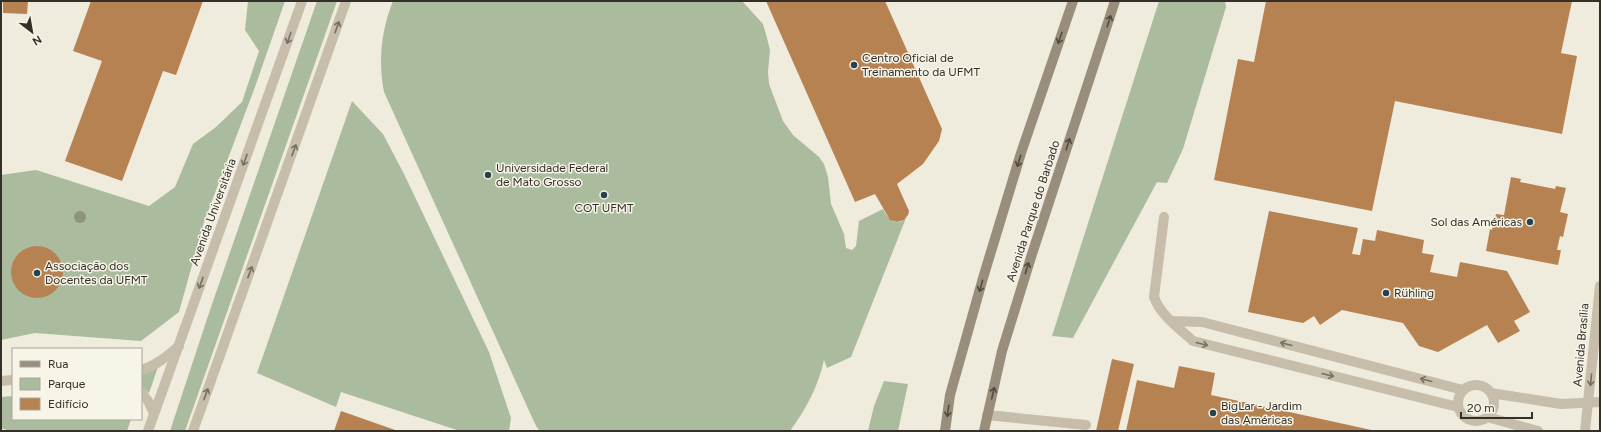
<svg xmlns="http://www.w3.org/2000/svg" width="1601" height="432" font-family="Figtree,sans-serif">
	<style>
		.green { fill: #abbc9e }
		.building { fill: #b78252 }
		.lines { fill: none; stroke-linecap: round; stroke-linejoin: round }
		.service { stroke: #c6bdaa; stroke-width: 10 }
		.tertiary { stroke: #c6bdaa; stroke-width: 10 }
		.secondary { stroke: #998d7c; stroke-width: 10 }
		.tree { fill: #8d957d }
		.oneway { stroke: #524b42 }
		.oneway2 { stroke: #766f63 }
		.poi-dot { fill: #234350; stroke: #f7f4e8; stroke-width: 1.5 }
		.labels { text-anchor: middle; stroke-width: 3; stroke-linejoin: round; paint-order: stroke }
		.poi-label { font-size: 12px; fill: #342f29; stroke: #f7f4e8; text-anchor: start }
		.street-label { font-size: 12px; fill: #342f29; stroke: #f7f4e8 }
	</style>
	<rect width="100%" height="100%" fill="#efebdd"/>
	<path class="green" d="M 248,1 L 285,1 L 255,87 L 204,222 L 179,312 L 141,341 L 35,333 L 1,340 L 1,175 L 36,170 L 149,206 L 175,187 L 193,144 L 216,127 L 242,102 L 259,51 L 245,30 Z
		M 317,1 L 337,1 L 185,431 L 170,431 L 210,310 Z
		M 393,1 L 742,1 L 763,24 L 767,38 L 770,50 L 768,72 L 769,84 L 783,121 L 793,135 L 819,157 L 824,164 L 828,177 L 831,204 L 844,234 L 846,248 L 852,250 L 856,246 L 859,221 L 883,209 C 888,219 896,228 906,218 L 851,357 L 827,368 L 824,360 C 818,387 806,409 790,431 L 540,431 L 536,426 L 384,92 C 378,61 381,31 393,1 Z
		M 1159,1 L 1225,1 L 1226,7 L 1183,149 L 1167,183 L 1157,182 L 1073,338 L 1052,336 Z
		M 352,101 L 383,134 L 404,174 L 489,352 L 511,418 L 509,431 L 460,431 L 341,392 L 336,407 L 257,373 Z
		M 158,367 L 149,393 L 141,386 L 141,374 Z
		M 884,381 L 908,384 L 898,431 L 868,431 L 874,406 Z
		M 13,396 L 13,419 L 131,419 L 127,431 L 10,431 L 1,428 L 1,397 Z"/>
	<path class="building" d="M 3,1 L 28,1 L 27,14 L 3,13 Z
		M 91,1 L 203,1 L 176,75 L 163,71 L 122,181 L 65,161 L 102,61 L 73,51 Z
		M 766,1 L 885,1 L 942,129 L 939,141 L 923,164 L 897,184 L 909,211 L 908,215 L 904,220 L 897,222 L 890,220 L 875,194 L 855,202 Z
		M 1266,1 L 1572,1 L 1561,53 L 1577,56 L 1562,134 L 1395,101 L 1372,211 L 1214,180 L 1238,59 L 1254,62 Z
		M 1511,177 L 1521,179 L 1520,182 L 1555,189 L 1556,186 L 1566,188 L 1560,212 L 1568,214 L 1563,237 L 1560,236 L 1557,250 L 1561,250 L 1558,265 L 1486,251 L 1490,229 L 1492,230 L 1496,214 L 1504,215 Z
		M 1269,211 L 1358,228 L 1352,254 L 1360,255 L 1363,239 L 1375,241 L 1377,230 L 1424,240 L 1422,253 L 1434,255 L 1430,272 L 1457,277 L 1460,262 L 1507,271 L 1530,312 L 1514,321 L 1520,331 L 1498,343 L 1487,325 L 1438,352 L 1419,346 L 1403,323 L 1342,310 L 1320,325 L 1314,316 L 1303,323 L 1248,312 Z
		M11 272a26 26 0 1 1 52 0a26 26 0 1 1-52 0Z
		M 1112,359 L 1134,364 L 1118,431 L 1096,431 Z
		M 1179,366 L 1215,373 L 1211,395 L 1376,431 L 1126,431 L 1137,380 L 1174,388 Z
		M 341,411 L 398,431 L 334,431 Z"/>
	<g class="lines">
		<path class="service" d="M 1164,217 L 1154,297 C 1161,316 1179,328 1193,341 L 1458,407
			M 1171,321 L 1202,322 L 1463,390
			M 141,370 C 156,366 167,356 179,346
			M 1,381 L 13,380
			M1458 403a18 18 0 1 1 36 0a18 18 0 1 1-36 0Z
			M 141,392 L 148,401 L 154,413
			M 1491,393 L 1561,404 L 1600,402
			M 987,415 L 1086,425
			M 1487,417 L 1538,431"/>
		<path class="tertiary" d="M 148,431 L 302,1
			M 193,431 L 346,1
			M 1585,431 L 1600,286"/>
		<path class="secondary" d="M 945,431 L 950,395 L 983,278 L 1021,153 L 1073,1
			M 984,431 L 1002,351 L 1032,254 L 1115,1"/>
	</g>
	<circle class="tree" cx="80" cy="217" r="6"/>
	<defs><path id="oneway-shaft" d="M-6 0H5M1.5-3L5.5 0L1.5 3" fill="none" stroke-width="1.6" stroke-linecap="round" stroke-linejoin="round"/></defs>
	<g class="oneway">
		<use href="#oneway-shaft" transform="translate(1109 21) rotate(-72)"/>
		<use href="#oneway-shaft" transform="translate(1060 38) rotate(109)"/>
		<use href="#oneway-shaft" transform="translate(1068 144) rotate(-72)"/>
		<use href="#oneway-shaft" transform="translate(1019 161) rotate(107)"/>
		<use href="#oneway-shaft" transform="translate(1027 268) rotate(-73)"/>
		<use href="#oneway-shaft" transform="translate(981 286) rotate(106)"/>
		<use href="#oneway-shaft" transform="translate(993 393) rotate(-77)"/>
		<use href="#oneway-shaft" transform="translate(948 411) rotate(98)"/>
	</g>
	<g class="oneway2">
		<use href="#oneway-shaft" transform="translate(337 27) rotate(-71)"/>
		<use href="#oneway-shaft" transform="translate(289 38) rotate(109)"/>
		<use href="#oneway-shaft" transform="translate(294 150) rotate(-70)"/>
		<use href="#oneway-shaft" transform="translate(245 160) rotate(110)"/>
		<use href="#oneway-shaft" transform="translate(250 272) rotate(-70)"/>
		<use href="#oneway-shaft" transform="translate(201 283) rotate(110)"/>
		<use href="#oneway-shaft" transform="translate(1202 344) rotate(14)"/>
		<use href="#oneway-shaft" transform="translate(1286 344) rotate(-165)"/>
		<use href="#oneway-shaft" transform="translate(1328 375) rotate(14)"/>
		<use href="#oneway-shaft" transform="translate(1426 380) rotate(-165)"/>
		<use href="#oneway-shaft" transform="translate(1591 380) rotate(95)"/>
		<use href="#oneway-shaft" transform="translate(206 394) rotate(-70)"/>
	</g>
	<g class="poi-dot">
		<circle cx="854" cy="65" r="4"/>
		<circle cx="488" cy="175" r="4"/>
		<circle cx="604" cy="195" r="4"/>
		<circle cx="1530" cy="222" r="4"/>
		<circle cx="37" cy="273" r="4"/>
		<circle cx="1386" cy="293" r="4"/>
		<circle cx="1213" cy="413" r="4"/>
	</g>
	<g class="labels">
		<g class="poi-label">
			<text x="862" y="62">Centro Oficial de<tspan x="862" dy="14">Treinamento da UFMT</tspan></text>
			<text x="496" y="172">Universidade Federal<tspan x="496" dy="14">de Mato Grosso</tspan></text>
			<text x="604" y="212" text-anchor="middle">COT UFMT</text>
			<text x="1522" y="226" text-anchor="end">Sol das Américas</text>
			<text x="45" y="270">Associação dos<tspan x="45" dy="14">Docentes da UFMT</tspan></text>
			<text x="1394" y="297">Rühling</text>
			<text x="1221" y="410">BigLar - Jardim<tspan x="1221" dy="14">das Américas</tspan></text>
		</g>
		<g class="street-label">
			<text transform="translate(1033 211) rotate(-72)" y="4">Avenida Parque do Barbado</text>
			<text transform="translate(213 212) rotate(-70)" y="4">Avenida Universitária</text>
			<text transform="translate(1581 345) rotate(-85)" y="4">Avenida Brasília</text>
		</g>
	</g>
	<rect width="1601" height="432" fill="none" stroke="#342f29" stroke-width="4"/>
	<rect x="12" y="348" width="130" height="72" fill="#f7f4e8" stroke="#a9a59c"/>
	<rect x="20" y="361" width="20" height="6" fill="#998d7c" stroke="#a9a59c"/>
	<text x="48" y="368" font-size="12" fill="#342f29">Rua</text>
	<rect x="20" y="378" width="20" height="12" fill="#abbc9e" stroke="#a9a59c"/>
	<text x="48" y="388" font-size="12" fill="#342f29">Parque</text>
	<rect x="20" y="398" width="20" height="12" fill="#b78252" stroke="#a9a59c"/>
	<text x="48" y="408" font-size="12" fill="#342f29">Edifício</text>
	<g transform="translate(32 32) rotate(149)" stroke="#f7f4e8" stroke-width="3" paint-order="stroke">
	<path d="M0-3L7 15L0 10L-7 15Z" fill="#342f29"/>
	<text y="-6" font-size="11" font-weight="bold" text-anchor="middle" fill="#342f29">N</text>
	</g>
	<path d="M1461 412v6h71v-6" fill="none" stroke="#342f29" stroke-width="2"/>
	<text x="1467" y="412" font-size="12" fill="#342f29" stroke="#f7f4e8" stroke-width="3" paint-order="stroke">20 m</text>
</svg>
